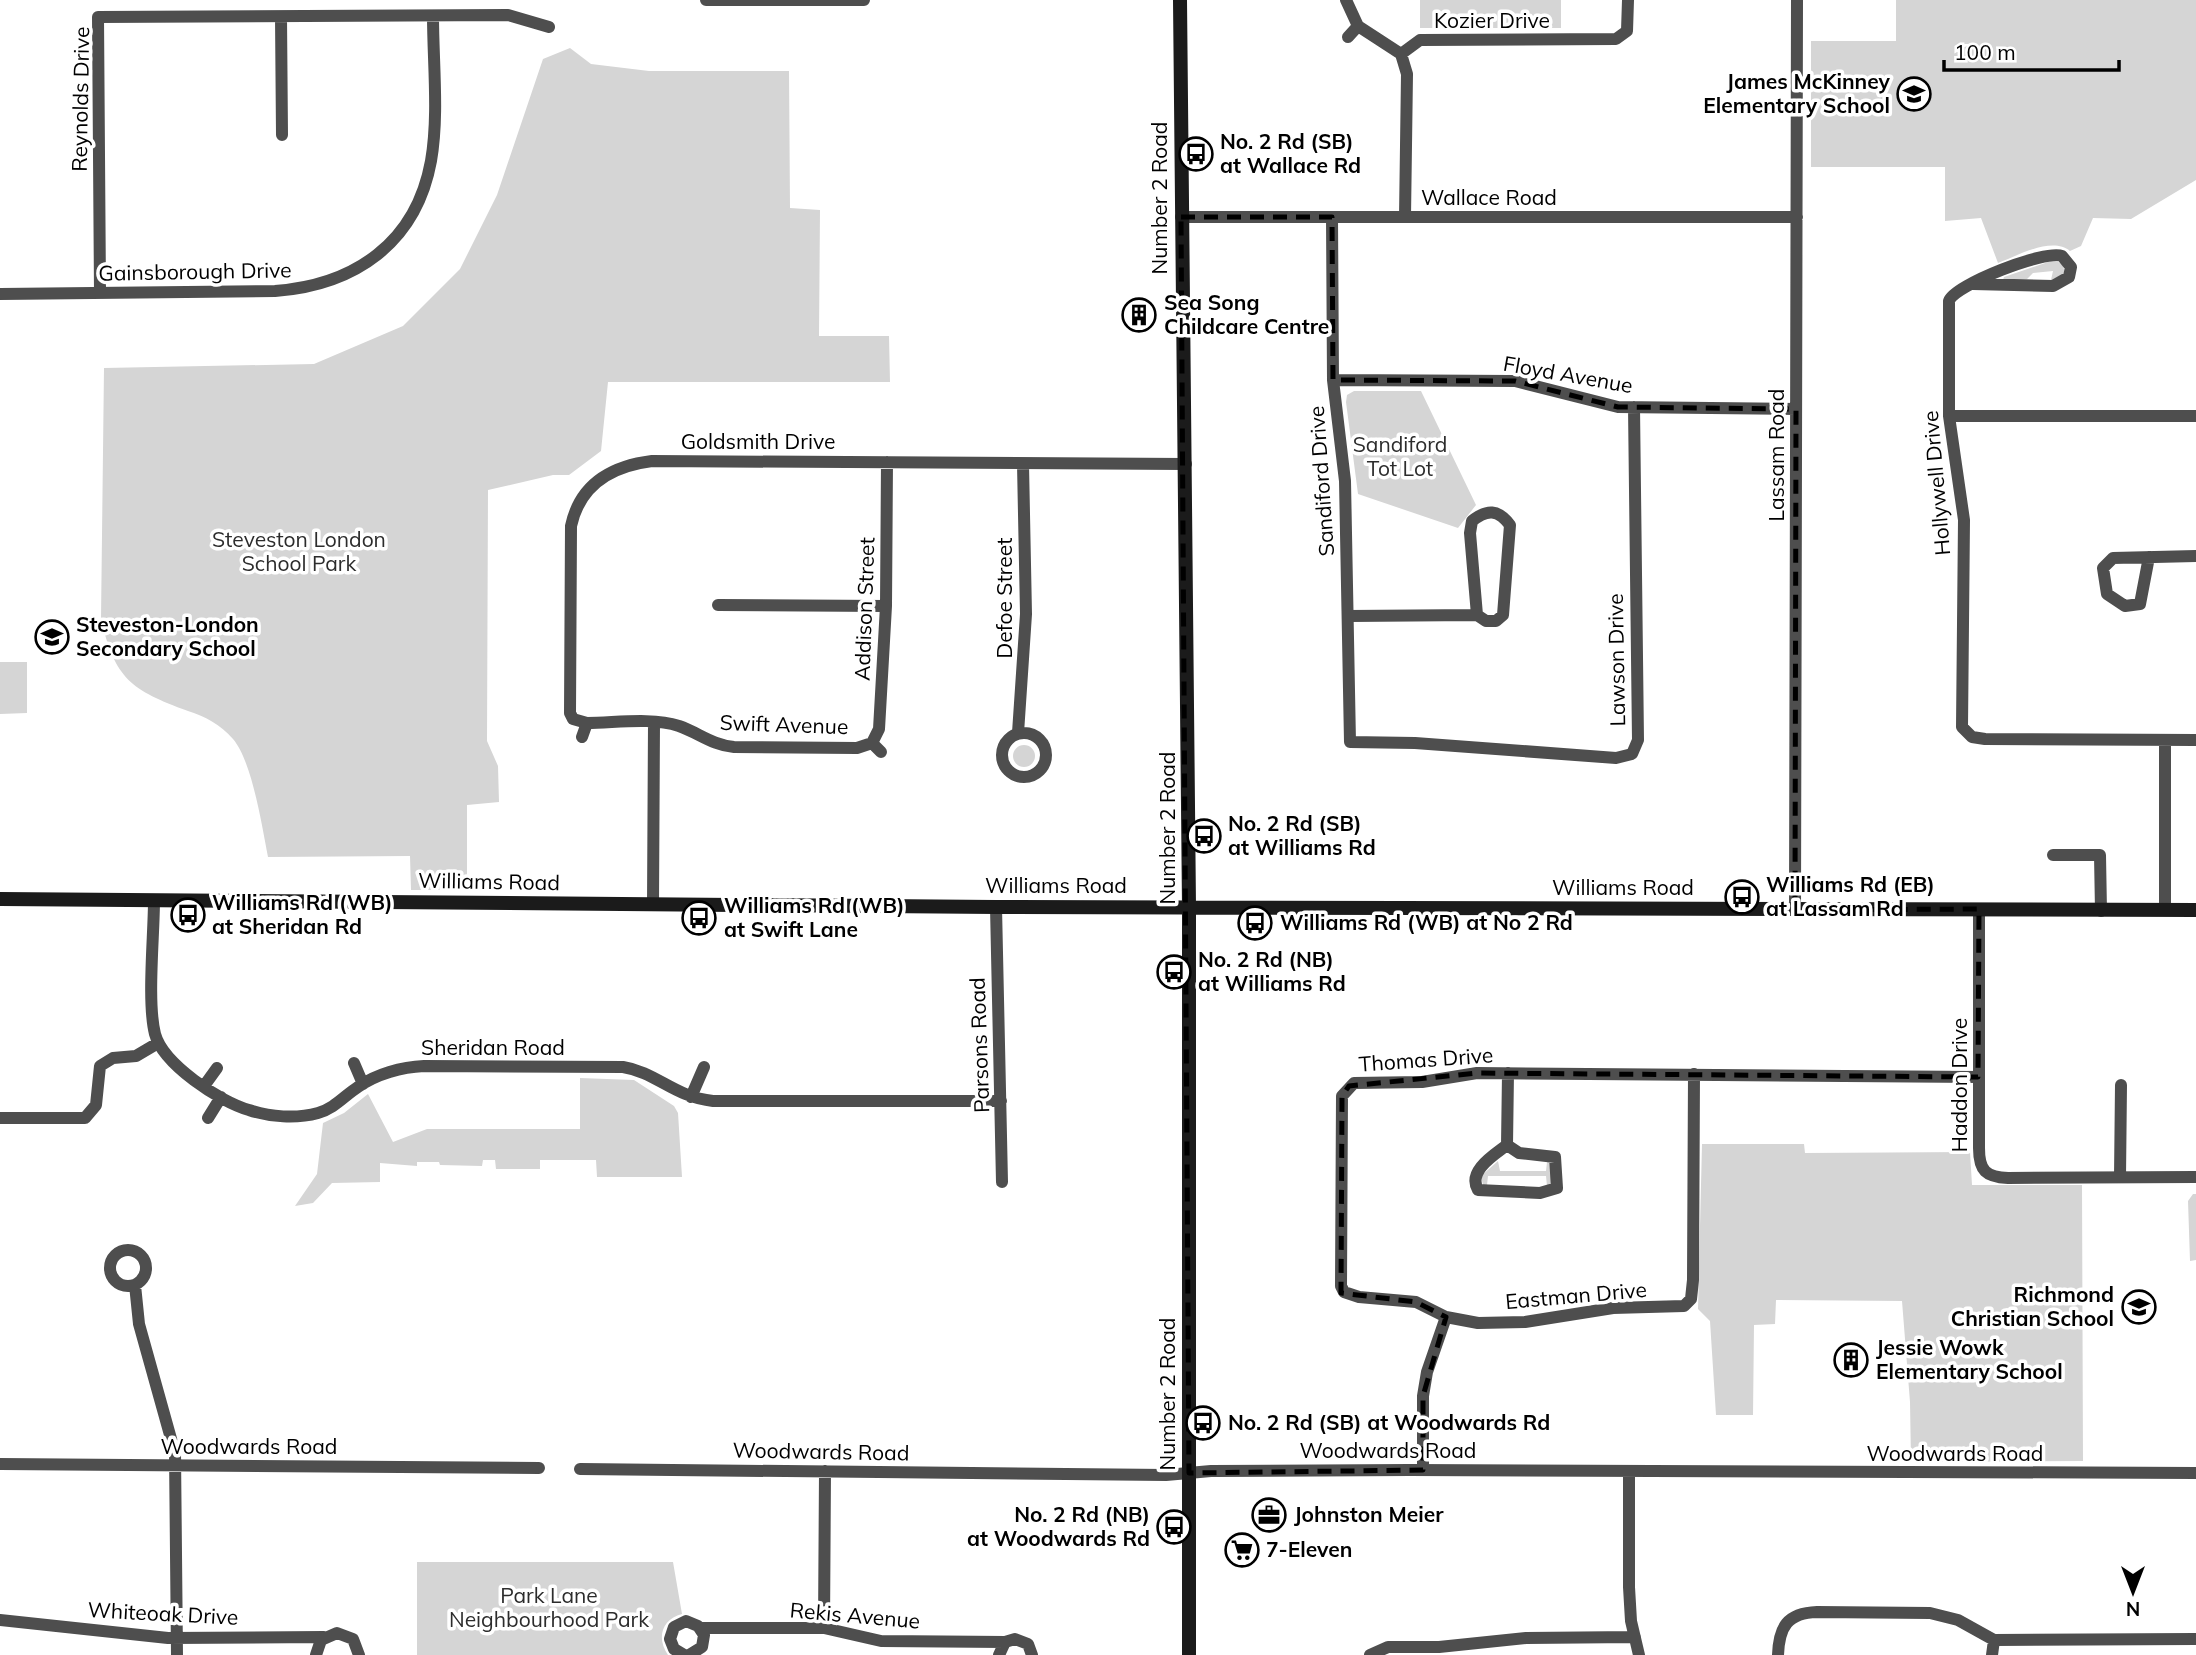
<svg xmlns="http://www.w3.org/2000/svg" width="2196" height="1655" font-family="Mulish,sans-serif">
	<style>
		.green { fill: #d5d5d5 }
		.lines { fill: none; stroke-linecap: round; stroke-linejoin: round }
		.street { stroke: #4e4e4e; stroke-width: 12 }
		.secondary { stroke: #1b1b1b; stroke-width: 14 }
		.marked { fill: none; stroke: #000; stroke-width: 5; stroke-dasharray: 14 9; stroke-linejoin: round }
		.labels { text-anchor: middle; stroke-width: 7; stroke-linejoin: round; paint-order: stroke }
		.street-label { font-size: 21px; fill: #000; stroke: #fff }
		.poi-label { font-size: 21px; font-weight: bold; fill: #000; stroke: #fff; text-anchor: start }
		.park-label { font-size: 21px; fill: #2c2c2c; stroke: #fff }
	</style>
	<rect width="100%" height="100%" fill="#fff"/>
	<path class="green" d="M 1420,0 L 1561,0 L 1561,28 L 1420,28 Z
		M 1896,0 L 2196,0 L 2196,180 L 2131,219 L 2093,218 L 2081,246 L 2070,251 C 2052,236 2017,256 1998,263 L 1981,218 L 1945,221 L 1945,167 L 1811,167 L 1811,41 L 1896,41 Z
		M 570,48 L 591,64 L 649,71 L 789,71 L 790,208 L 820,210 L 819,336 L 889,336 L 890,382 L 608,382 L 601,451 L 569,475 L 553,475 L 488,490 L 487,741 L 498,766 L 499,802 L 467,805 L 467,890 L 411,890 L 410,856 L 268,857 C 262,826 252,761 233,739 C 220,724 206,717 188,711 C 131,690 115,679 101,619 L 104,368 L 314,364 L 403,326 L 460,269 L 497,195 L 543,59 Z
		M 2054,260 C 2061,263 2065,265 2064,274 L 2051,280 L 2053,271 L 2033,273 L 2027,279 L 2003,280 L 2004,277 Z
		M 1354,391 L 1421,391 L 1476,505 L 1458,528 L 1358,494 L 1346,402 L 1347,395 Z
		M 0,662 L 27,662 L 27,713 L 0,714 Z
		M1013 756a11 11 0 1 1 22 0a11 11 0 1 1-22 0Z
		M 580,1078 L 634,1080 L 674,1106 L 678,1113 L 682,1177 L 597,1177 L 596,1160 L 540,1160 L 540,1169 L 496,1169 L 495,1160 L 483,1160 L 482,1166 L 440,1165 L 439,1162 L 417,1162 L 417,1166 L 380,1163 L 380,1182 L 332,1183 L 313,1203 L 295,1206 L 317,1174 L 323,1123 L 344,1113 L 368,1094 L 393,1142 L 427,1129 L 580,1129 Z
		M 1702,1144 L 1804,1144 L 1805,1153 L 1970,1152 L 1972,1185 L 2082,1185 L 2083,1461 L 1911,1462 L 1910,1402 L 1902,1301 L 1776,1300 L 1775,1324 L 1754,1325 L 1753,1415 L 1716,1415 L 1710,1321 L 1698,1309 Z
		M 1498,1161 L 1500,1171 L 1546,1171 L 1547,1162 L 1550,1162 L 1552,1183 L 1547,1186 L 1546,1176 L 1488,1176 L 1487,1185 L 1483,1185 L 1481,1176 Z
		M 2193,1194 L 2196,1194 L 2196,1260 L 2190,1261 L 2188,1201 Z
		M 417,1562 L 673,1562 L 682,1614 C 662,1619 656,1638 668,1655 L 417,1655 Z"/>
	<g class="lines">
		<path class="street" d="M 706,0 L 864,0
			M 1346,0 L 1358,26 L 1401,54
			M 281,17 L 282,135
			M 1348,37 L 1358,26
			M 1401,54 L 1420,40 L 1616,39 L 1627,31 L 1628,0
			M 1401,54 L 1407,74 L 1405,217
			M 1181,217 L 1797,217
			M 1332,217 L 1333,380 L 1345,481 L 1350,742 L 1415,743 L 1616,758 L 1632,754 L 1638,740 L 1634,407
			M 1973,284 L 2053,286 L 2069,277 L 2071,267 L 2062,256 C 2046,249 1954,285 1949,301 L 1949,416 L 1964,520 L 1962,727 L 1972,737 L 1985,739 L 2196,740
			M 100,293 L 98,17 L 508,15 L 549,27
			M 0,294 L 275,291 C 355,285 416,243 431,161 C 439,115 433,63 433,16
			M 1333,380 L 1515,381 L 1618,407 L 1796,409
			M 1949,416 L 2196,416
			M 2149,557 L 2140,604 L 2125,606 L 2107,594 L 2103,568 L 2113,558 L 2196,556
			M 718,605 L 886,606
			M 1349,616 L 1477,615 L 1486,621 L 1496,621 L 1503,615 L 1510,525 C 1498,509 1487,509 1472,521 L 1470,533 L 1477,615
			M 587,723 L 573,719 L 570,713 L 571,526 C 580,484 612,466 652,461 L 1186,464
			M1002 755a22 22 0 1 1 44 0a22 22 0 1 1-44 0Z
			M 1018,733 L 1026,614 L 1023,464
			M 582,737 L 587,723 C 615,723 651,717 679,726 C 699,733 712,745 734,747 L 857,748 L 872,743
			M 2165,740 L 2165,910
			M 881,752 L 872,743 L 879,729 L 886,606 L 887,462
			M 2053,855 L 2100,855 L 2101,911
			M 154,900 C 154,936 147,1002 155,1034 C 163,1064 220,1102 249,1110 C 270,1117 296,1119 318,1113 C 335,1108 344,1096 358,1087 C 376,1074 402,1067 424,1066 L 623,1067 C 656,1072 674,1097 713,1101 L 1001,1101
			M 653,904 L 654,723
			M 996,907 L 1002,1182
			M 1979,909 L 1979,1148 C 1979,1171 1986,1177 2008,1178 L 2196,1177
			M 1795,910 L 1797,0
			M 354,1063 L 363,1084
			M 1694,1074 L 1693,1280 L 1691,1299 L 1684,1306 L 1613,1308 L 1525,1322 L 1478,1323 L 1446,1317 L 1416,1302 L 1359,1297 L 1344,1292 L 1341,1286 L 1342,1096 L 1354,1083 L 1422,1082 L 1477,1073 L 1978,1077
			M 204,1086 L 217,1068
			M 691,1097 L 704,1067
			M 0,1118 L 85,1118 L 96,1105 L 100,1066 L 113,1058 L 136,1056 L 158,1043
			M 208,1118 L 221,1097
			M 1507,1145 C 1494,1155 1467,1171 1478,1190 L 1540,1193 L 1557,1188 L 1555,1157 L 1519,1153 L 1507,1145 L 1508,1073
			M 2120,1177 L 2121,1085
			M110 1268a18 18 0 1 1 36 0a18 18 0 1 1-36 0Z
			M 135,1285 L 139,1324 L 175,1453 L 177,1655
			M 0,1464 L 539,1468
			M 580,1469 L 1166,1475 L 1211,1471 L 1410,1470 L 2196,1473
			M 1423,1470 L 1423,1396 L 1427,1372 L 1446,1317
			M 1629,1473 L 1629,1587 L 1631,1621 L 1639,1655
			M 0,1620 L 168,1638 L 324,1637
			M 701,1628 L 824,1628 L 881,1641 L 1005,1642
			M 824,1628 L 825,1471
			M 316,1655 L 321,1640 L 337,1633 L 353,1639 L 359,1655
			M 684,1655 L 674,1649 L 670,1639 L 674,1627 L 686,1621 L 698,1626 L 704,1635 L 702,1647 L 689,1655
			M 999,1655 L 1005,1642 L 1015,1639 L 1028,1644 L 1032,1655
			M 1370,1655 L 1388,1647 L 1439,1647 L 1526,1638 L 1635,1637
			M 1778,1655 C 1779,1627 1787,1613 1817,1612 L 1930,1613 L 1958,1620 L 1994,1640 L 2196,1639
			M 1992,1655 L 1994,1640"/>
		<path class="secondary" d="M 1180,0 L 1189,907 L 1189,1655
			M 0,899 L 996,907 L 2196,910"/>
	</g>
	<path class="marked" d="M 1181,217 L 1332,217 L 1333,380 L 1515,381 L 1618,407 L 1796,409 L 1795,910 L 1979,909 L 1978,1077 L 1477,1073 L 1349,1086 L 1342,1096 L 1341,1293 L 1416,1302 L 1446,1317 L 1423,1396 L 1423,1470 L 1189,1473 Z"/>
	<defs>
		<symbol id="school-ring" viewBox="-11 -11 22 22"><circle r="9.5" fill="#fff" stroke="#000" stroke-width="1.5"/><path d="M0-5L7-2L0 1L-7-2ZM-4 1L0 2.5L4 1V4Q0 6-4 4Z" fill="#000"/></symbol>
		<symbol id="bus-ring" viewBox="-11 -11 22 22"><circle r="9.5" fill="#fff" stroke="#000" stroke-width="1.5"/><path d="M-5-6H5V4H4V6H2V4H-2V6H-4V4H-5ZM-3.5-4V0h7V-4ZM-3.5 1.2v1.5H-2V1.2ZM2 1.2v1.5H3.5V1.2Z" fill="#000"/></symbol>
		<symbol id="building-ring" viewBox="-11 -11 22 22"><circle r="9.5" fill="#fff" stroke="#000" stroke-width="1.5"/><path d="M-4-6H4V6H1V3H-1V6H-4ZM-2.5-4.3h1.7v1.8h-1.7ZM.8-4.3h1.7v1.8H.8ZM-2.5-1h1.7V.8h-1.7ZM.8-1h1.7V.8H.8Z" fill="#000"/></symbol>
		<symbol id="office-ring" viewBox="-11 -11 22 22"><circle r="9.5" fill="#fff" stroke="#000" stroke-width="1.5"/><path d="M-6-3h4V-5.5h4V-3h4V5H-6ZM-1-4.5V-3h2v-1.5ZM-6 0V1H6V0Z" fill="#000"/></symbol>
		<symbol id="supermarket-ring" viewBox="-11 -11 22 22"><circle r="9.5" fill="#fff" stroke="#000" stroke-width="1.5"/><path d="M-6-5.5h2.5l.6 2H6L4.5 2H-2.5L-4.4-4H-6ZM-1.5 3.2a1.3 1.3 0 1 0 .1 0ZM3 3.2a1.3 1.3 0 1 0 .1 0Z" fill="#000"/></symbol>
	</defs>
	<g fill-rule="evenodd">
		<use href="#school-ring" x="1895" y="75" width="38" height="38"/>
		<use href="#bus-ring" x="1177" y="135" width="38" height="38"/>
		<use href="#building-ring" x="1120" y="296" width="38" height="38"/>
		<use href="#school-ring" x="33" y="618" width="38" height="38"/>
		<use href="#bus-ring" x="1185" y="817" width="38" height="38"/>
		<use href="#bus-ring" x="1723" y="878" width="38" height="38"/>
		<use href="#bus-ring" x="169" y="896" width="38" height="38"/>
		<use href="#bus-ring" x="680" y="899" width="38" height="38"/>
		<use href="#bus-ring" x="1236" y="904" width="38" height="38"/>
		<use href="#bus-ring" x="1155" y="953" width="38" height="38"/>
		<use href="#school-ring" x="2120" y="1288" width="38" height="38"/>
		<use href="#building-ring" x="1832" y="1341" width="38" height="38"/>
		<use href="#bus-ring" x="1184" y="1404" width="38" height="38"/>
		<use href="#office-ring" x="1250" y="1496" width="38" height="38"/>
		<use href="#bus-ring" x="1155" y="1508" width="38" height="38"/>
		<use href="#supermarket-ring" x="1223" y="1531" width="38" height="38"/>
	</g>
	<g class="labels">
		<g class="street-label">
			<text x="1492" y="28">Kozier Drive</text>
			<text transform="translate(81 99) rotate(-89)" y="7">Reynolds Drive</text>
			<text transform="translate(1160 198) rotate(-90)" y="7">Number 2 Road</text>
			<text x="1489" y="205">Wallace Road</text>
			<text transform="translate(195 272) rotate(-1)" y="7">Gainsborough Drive</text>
			<text transform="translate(1568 375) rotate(10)" y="7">Floyd Avenue</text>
			<text x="758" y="449">Goldsmith Drive</text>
			<text transform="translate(1777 455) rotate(-90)" y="7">Lassam Road</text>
			<text transform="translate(1322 481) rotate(-94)" y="7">Sandiford Drive</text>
			<text transform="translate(1937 483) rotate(-95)" y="7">Hollywell Drive</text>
			<text transform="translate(1005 598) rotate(-90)" y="7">Defoe Street</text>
			<text transform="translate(865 609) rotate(-88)" y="7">Addison Street</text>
			<text transform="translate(1617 660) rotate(-91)" y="7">Lawson Drive</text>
			<text transform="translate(784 725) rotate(2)" y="7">Swift Avenue</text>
			<text transform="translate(1168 828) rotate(-90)" y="7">Number 2 Road</text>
			<text transform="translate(489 882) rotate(1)" y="7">Williams Road</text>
			<text x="1056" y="893">Williams Road</text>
			<text x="1623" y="895">Williams Road</text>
			<text transform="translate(980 1045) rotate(-92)" y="7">Parsons Road</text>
			<text x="493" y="1055">Sheridan Road</text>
			<text transform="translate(1426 1060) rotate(-4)" y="7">Thomas Drive</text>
			<text transform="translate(1960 1085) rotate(-90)" y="7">Haddon Drive</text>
			<text transform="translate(1576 1296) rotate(-5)" y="7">Eastman Drive</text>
			<text transform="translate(1168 1394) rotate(-90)" y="7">Number 2 Road</text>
			<text x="249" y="1454">Woodwards Road</text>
			<text x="1388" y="1458">Woodwards Road</text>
			<text transform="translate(821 1452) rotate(1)" y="7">Woodwards Road</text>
			<text x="1955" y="1461">Woodwards Road</text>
			<text transform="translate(163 1614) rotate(3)" y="7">Whiteoak Drive</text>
			<text transform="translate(855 1616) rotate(5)" y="7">Rekis Avenue</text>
		</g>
		<g class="poi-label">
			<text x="1890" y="89" text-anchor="end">James McKinney<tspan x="1890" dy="24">Elementary School</tspan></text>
			<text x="1220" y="149">No. 2 Rd (SB)<tspan x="1220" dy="24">at Wallace Rd</tspan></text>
			<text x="1164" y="310">Sea Song<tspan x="1164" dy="24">Childcare Centre</tspan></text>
			<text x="76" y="632">Steveston-London<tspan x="76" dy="24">Secondary School</tspan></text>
			<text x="1228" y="831">No. 2 Rd (SB)<tspan x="1228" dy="24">at Williams Rd</tspan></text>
			<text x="1766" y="892">Williams Rd (EB)<tspan x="1766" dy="24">at Lassam Rd</tspan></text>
			<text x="212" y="910">Williams Rd (WB)<tspan x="212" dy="24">at Sheridan Rd</tspan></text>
			<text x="724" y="913">Williams Rd (WB)<tspan x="724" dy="24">at Swift Lane</tspan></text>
			<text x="1280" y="930">Williams Rd (WB) at No 2 Rd</text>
			<text x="1198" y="967">No. 2 Rd (NB)<tspan x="1198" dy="24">at Williams Rd</tspan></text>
			<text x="2114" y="1302" text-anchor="end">Richmond<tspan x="2114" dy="24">Christian School</tspan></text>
			<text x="1876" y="1355">Jessie Wowk<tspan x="1876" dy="24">Elementary School</tspan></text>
			<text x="1228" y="1430">No. 2 Rd (SB) at Woodwards Rd</text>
			<text x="1150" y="1522" text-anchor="end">No. 2 Rd (NB)<tspan x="1150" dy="24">at Woodwards Rd</tspan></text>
			<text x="1294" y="1522">Johnston Meier</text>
			<text x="1266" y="1557">7-Eleven</text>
		</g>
		<g class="park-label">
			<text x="1400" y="452">Sandiford<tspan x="1400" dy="24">Tot Lot</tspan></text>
			<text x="299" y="547">Steveston London<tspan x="299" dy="24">School Park</tspan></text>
			<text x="549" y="1603">Park Lane<tspan x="549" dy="24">Neighbourhood Park</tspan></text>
		</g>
	</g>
	<g transform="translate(2133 1592) rotate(180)" stroke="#ffffff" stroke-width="5" paint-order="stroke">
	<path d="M0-5L12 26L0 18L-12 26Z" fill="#000000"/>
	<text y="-10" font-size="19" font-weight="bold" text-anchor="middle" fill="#000000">N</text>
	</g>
	<path d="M1944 60v10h175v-10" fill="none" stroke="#000000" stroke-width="3.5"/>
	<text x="1954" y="60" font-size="21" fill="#000000" stroke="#ffffff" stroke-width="5" paint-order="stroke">100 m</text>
</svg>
